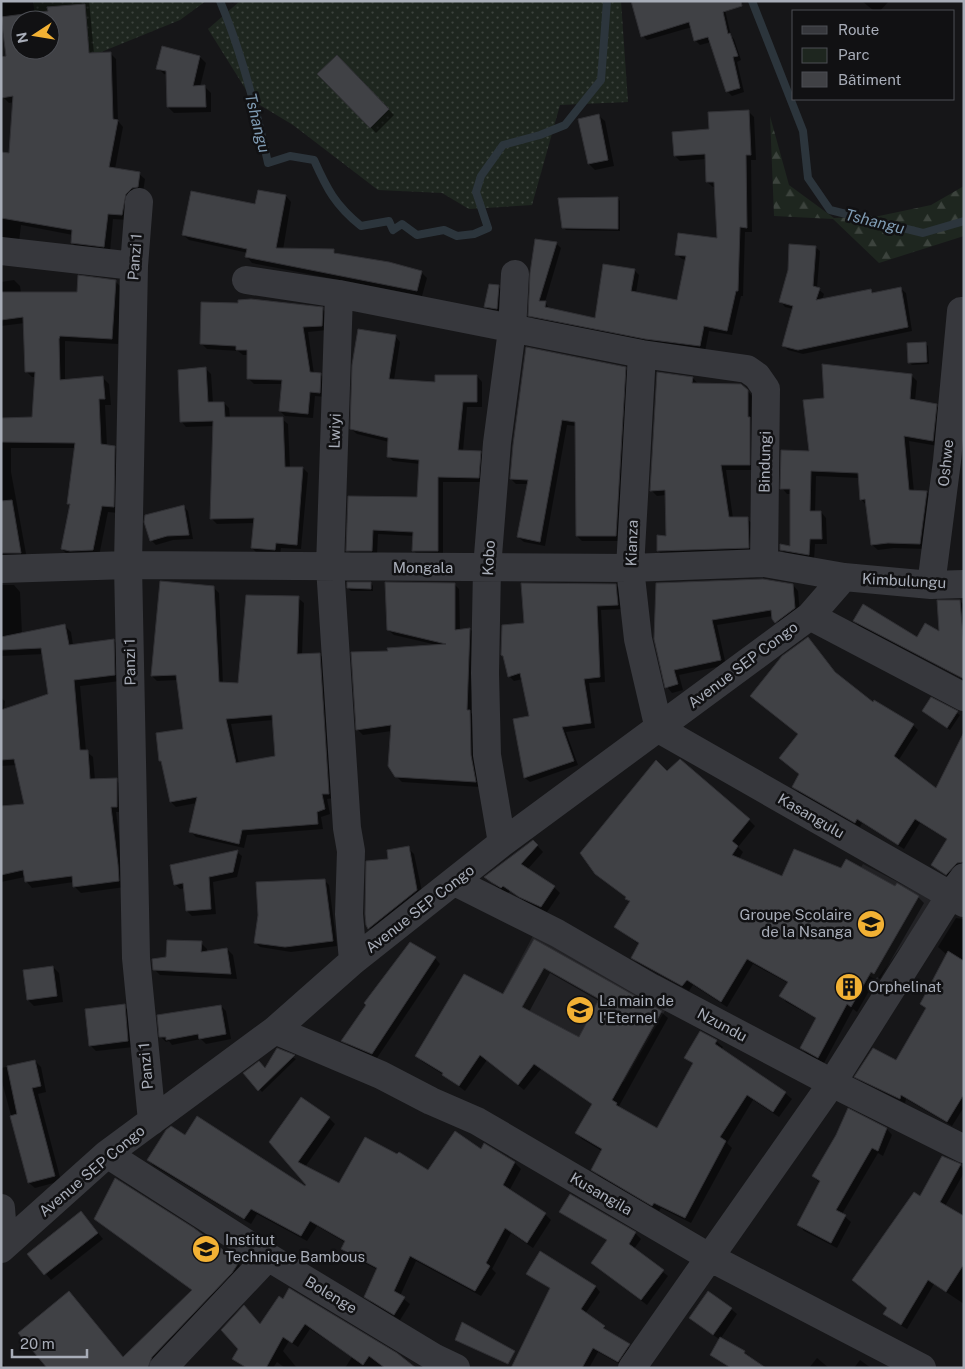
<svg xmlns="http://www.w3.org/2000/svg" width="965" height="1369" font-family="'Public Sans',sans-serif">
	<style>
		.built { fill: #222225 }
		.green { fill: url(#green-dots) }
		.forest { fill: url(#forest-firs) }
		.shadow { fill: #0007; fill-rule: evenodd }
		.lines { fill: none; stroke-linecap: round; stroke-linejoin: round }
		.stream { stroke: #2c353c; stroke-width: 8 }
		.building { fill: #404145; stroke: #303034; fill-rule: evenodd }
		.minor { stroke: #37383d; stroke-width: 28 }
		.labels { text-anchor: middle; stroke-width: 5; stroke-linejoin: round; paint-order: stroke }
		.street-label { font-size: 15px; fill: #a8adb8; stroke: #111113 }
		.poi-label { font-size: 15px; fill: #a8adb8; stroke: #111113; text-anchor: start }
		.water-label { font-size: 16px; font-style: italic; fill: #7f9bb3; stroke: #111113 }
	</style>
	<defs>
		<pattern id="green-dots" width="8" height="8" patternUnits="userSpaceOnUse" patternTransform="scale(1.25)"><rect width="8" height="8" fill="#1e261f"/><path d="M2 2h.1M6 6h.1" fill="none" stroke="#3c433d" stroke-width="1.8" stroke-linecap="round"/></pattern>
		<pattern id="forest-firs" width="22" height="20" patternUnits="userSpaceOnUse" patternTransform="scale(1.25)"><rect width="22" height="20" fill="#1e261f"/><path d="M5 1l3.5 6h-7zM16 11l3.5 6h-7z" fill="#3c433d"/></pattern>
	</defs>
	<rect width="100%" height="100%" fill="#161618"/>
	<path class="built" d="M 863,864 L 934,901 L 877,980 L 812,947 Z
		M 537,928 L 670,1002 L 624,1082 L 490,1017 Z"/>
	<path class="green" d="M 33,1 L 206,1 L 180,20 L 84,59 L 50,50 L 50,20 L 35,16 Z
		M 240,1 L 621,1 L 628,102 L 560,105 L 532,205 L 469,209 L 442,193 L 378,190 L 293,125 L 253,101 L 208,29 Z"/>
	<path class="forest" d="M 770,116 L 789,185 L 834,218 L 879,216 L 931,205 L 964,186 L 964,236 L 879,263 L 833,219 L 774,216 Z"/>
	<path class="shadow" d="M 1,1 L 89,1 L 94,54 L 111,54 L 116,59 L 118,121 L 123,127 L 115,169 L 139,174 L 145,179 L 143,192 L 128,220 L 113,219 L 110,252 L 78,248 L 72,243 L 73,235 L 21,225 L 19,242 L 1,243 L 1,154 L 10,154 L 14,102 L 9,103 L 3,97 L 1,57 L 7,56 L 1,14 ZM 20,20 L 50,20 L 50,50 L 20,50 Z
		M 723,1 L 731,36 L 734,39 L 741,60 L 737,62 L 744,92 L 732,96 L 727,91 L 711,42 L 700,45 L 695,40 L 692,27 L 647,40 L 643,36 Z
		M 862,1 L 889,1 L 880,11 L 874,11 Z
		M 200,57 L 206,63 L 200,87 L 205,87 L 211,93 L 211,112 L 174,113 L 168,107 L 168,75 L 164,74 L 158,68 Z
		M 337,57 L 394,115 L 376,133 L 319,74 Z
		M 749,112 L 754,117 L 756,160 L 751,160 L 752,232 L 745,232 L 743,296 L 741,296 L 732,335 L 709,331 L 705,351 L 651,343 L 535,320 L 530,315 L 556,243 L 561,248 L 545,302 L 550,310 L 596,319 L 634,270 L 639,275 L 636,293 L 678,301 L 686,260 L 682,259 L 676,254 L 718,239 L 716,187 L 713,187 L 707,182 L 707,159 L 680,161 L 675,156 L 710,130 Z
		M 599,116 L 605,121 L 614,166 L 595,170 L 589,164 L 580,120 Z
		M 286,196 L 291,202 L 283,250 L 333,250 L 338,255 L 421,272 L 427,278 L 422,296 L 252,263 L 247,257 L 248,253 L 189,240 L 183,235 L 256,206 Z
		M 618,198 L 620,201 L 620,231 L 566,230 L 564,228 Z
		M 815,247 L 820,251 L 817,288 L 824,294 L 822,300 L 871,290 L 874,294 L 901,289 L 906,293 L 912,331 L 803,354 L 788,350 L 783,345 L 793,309 L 785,307 L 781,302 Z
		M 14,280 L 20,286 L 21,293 L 78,293 L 115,281 L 121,287 L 118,344 L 65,341 L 65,379 L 41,380 L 38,377 L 32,377 L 26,371 L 25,323 L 1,326 L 1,282 Z
		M 498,287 L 501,289 L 500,311 L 488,309 L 485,306 Z
		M 240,304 L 322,309 L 328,314 L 327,330 L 308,332 L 314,374 L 320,374 L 325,379 L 325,397 L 315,396 L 313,418 L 285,416 L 280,411 L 282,384 L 254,384 L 249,379 L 249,355 L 243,355 L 238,351 L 207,349 L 202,344 Z
		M 395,336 L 400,342 L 394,380 L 436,384 L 477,376 L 482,382 L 482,407 L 467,407 L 463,451 L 480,452 L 485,457 L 483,482 L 443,482 L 443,556 L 419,556 L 414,551 L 414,536 L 378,534 L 377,555 L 353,555 L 347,550 L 349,497 L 418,499 L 420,464 L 393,461 L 388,456 L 389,442 L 357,434 L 351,429 Z
		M 926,344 L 928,346 L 929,364 L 912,365 L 909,362 Z
		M 625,368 L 630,373 L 621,541 L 582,541 L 577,536 L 576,426 L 567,425 L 545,546 L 524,542 L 518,537 L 528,484 L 516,484 L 511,479 L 514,445 Z
		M 206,369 L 211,374 L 213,403 L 224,403 L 229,408 L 230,418 L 282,419 L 288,424 L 290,468 L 303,468 L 308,473 L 301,549 L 281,548 L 280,555 L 257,553 L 252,548 L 255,523 L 217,524 L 212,519 L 214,426 L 186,427 L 181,421 Z
		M 912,376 L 917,381 L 915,401 L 935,405 L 941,410 L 938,446 L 909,441 L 914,492 L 927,492 L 932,498 L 926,549 L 894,548 L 878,550 L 872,545 L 866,505 L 861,499 L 859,478 L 816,476 L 815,513 L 821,512 L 826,518 L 827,544 L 815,544 L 814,560 L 787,555 L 781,549 L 791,547 L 791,494 L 787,494 L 782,488 L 810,453 L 825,399 Z
		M 103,378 L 109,384 L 111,405 L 105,405 L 107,446 L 114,447 L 121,453 L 119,513 L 108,512 L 99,556 L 68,555 L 62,549 L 71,506 L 69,504 L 75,448 L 11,448 L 11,472 L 27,559 L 1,561 L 1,419 L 33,418 Z
		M 693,378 L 699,385 L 745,388 L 753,397 L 755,470 L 726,470 L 733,518 L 747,519 L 753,524 L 754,553 L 664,556 L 658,551 L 667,537 L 666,495 L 657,496 L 651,490 Z
		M 183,506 L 188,511 L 193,539 L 173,540 L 156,545 L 151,540 Z
		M 371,583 L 373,586 L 373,591 L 351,591 L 348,588 Z
		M 454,584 L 459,589 L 460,630 L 470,629 L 475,634 L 471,713 L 475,717 L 480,787 L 402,782 L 396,776 L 392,731 L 363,735 L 358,730 L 389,652 L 437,645 L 394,635 L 388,630 Z
		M 1,585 L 14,585 L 20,592 L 22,634 L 64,625 L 71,632 L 73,645 L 113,640 L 120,646 L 120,681 L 80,686 L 86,751 L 93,757 L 95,780 L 116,780 L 122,786 L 123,812 L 116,812 L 124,872 L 125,887 L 81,893 L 74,886 L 74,882 L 32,888 L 26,881 L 25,877 L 1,882 L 1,808 L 25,805 L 16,765 L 1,766 L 1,698 L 5,701 L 4,710 L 50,695 L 44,654 L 1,656 Z
		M 616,585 L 620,590 L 623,609 L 601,610 L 605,682 L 589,683 L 595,728 L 566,732 L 578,765 L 530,782 L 525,778 L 531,717 L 523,679 L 514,681 L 509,676 L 526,624 Z
		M 793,585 L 798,591 L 800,613 L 781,627 L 773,616 L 717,625 L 726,665 L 679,675 L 683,690 L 672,693 L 667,687 L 655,639 Z
		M 214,588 L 219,593 L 223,684 L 239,684 L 298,598 L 304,603 L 302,655 L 319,654 L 325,659 L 334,798 L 327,799 L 330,814 L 321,817 L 323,829 L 247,835 L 244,848 L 196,837 L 191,832 L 197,803 L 176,807 L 171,802 L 163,763 L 160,760 L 184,730 L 178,680 L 157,681 L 152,676 ZM 273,720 L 277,757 L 239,764 L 231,724 Z
		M 960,601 L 964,605 L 964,680 L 859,626 L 854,621 L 918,638 L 941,633 Z
		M 838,676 L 874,703 L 913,725 L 918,730 L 898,761 L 936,790 L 964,764 L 964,867 L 952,879 L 933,865 L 948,840 L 920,823 L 904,849 L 862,823 L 860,827 L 798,792 L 794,787 L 800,774 L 800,734 L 751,696 Z
		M 931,699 L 960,715 L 950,730 L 926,713 Z
		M 667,773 L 749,820 L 755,826 L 738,847 L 743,852 L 739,859 L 782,878 L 841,870 L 918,897 L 924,903 L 880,979 L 877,977 L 857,1012 L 853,1009 L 824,1063 L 807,1054 L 801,1048 L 817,1019 L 786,1002 L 781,996 L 788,983 L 753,964 L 727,1007 L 693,985 L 689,991 L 638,963 L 632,958 L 640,945 L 615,927 L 631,903 L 627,898 L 603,880 Z
		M 533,841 L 543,852 L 527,870 L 554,887 L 560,893 L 547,912 L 526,902 L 510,891 L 508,893 L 498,888 L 486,877 Z
		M 408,848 L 414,854 L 423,896 L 375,934 L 367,925 L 390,860 Z
		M 237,852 L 242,856 L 237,877 L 213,882 L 216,914 L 192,916 L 187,911 L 185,888 L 180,889 L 175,884 Z
		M 324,880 L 329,885 L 337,946 L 291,952 L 260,947 L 255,942 Z
		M 956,918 L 964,919 L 964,1107 L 952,1126 L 906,1099 L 905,1103 L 861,1081 L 856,1077 L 896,1062 L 927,1009 L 947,955 L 938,947 Z
		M 534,941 L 661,1012 L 668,1018 L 619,1106 L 622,1110 L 657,1130 L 694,1065 L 686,1058 L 716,1041 L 723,1047 L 721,1050 L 785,1093 L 792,1099 L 779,1117 L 753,1100 L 727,1143 L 732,1148 L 691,1223 L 661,1208 L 659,1211 L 599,1176 L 592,1169 L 602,1151 L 582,1139 L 576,1133 L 593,1105 L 541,1069 L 524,1090 L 487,1060 L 465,1091 L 444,1075 L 423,1062 L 416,1056 L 504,995 ZM 550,973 L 599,1001 L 580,1039 L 529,1012 Z
		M 201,943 L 207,949 L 207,952 L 227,949 L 233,955 L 237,979 L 160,975 L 154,969 L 168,958 Z
		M 435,958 L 440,964 L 377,1058 L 348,1045 L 343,1040 Z
		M 53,967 L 59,973 L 63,1002 L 34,1006 L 28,1000 Z
		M 124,1006 L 130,1012 L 134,1047 L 96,1051 L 90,1045 Z
		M 221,1006 L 226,1011 L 231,1039 L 206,1044 L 201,1039 L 172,1045 L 169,1041 L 166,1042 L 161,1037 Z
		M 278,1050 L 296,1059 L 262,1092 L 245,1073 L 266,1070 Z
		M 35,1061 L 41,1067 L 46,1092 L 38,1094 L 61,1181 L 35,1188 L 29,1183 L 1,1078 L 1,1068 Z
		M 848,1110 L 887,1129 L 892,1135 L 883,1156 L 878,1153 L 842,1214 L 851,1222 L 837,1248 L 804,1231 L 799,1225 L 820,1183 L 813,1176 L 837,1135 Z
		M 329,1118 L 335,1124 L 305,1167 L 340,1185 L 428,1172 L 481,1151 L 515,1163 L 521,1169 L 509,1191 L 545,1214 L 551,1220 L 533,1248 L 511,1233 L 492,1269 L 496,1273 L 481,1296 L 416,1261 L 400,1296 L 410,1304 L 400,1320 L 372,1303 L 366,1297 L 378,1270 L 349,1255 L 343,1249 L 346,1243 L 317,1226 L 307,1241 L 257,1214 L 251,1224 L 154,1166 L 148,1160 L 185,1137 L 305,1188 L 308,1185 L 270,1142 Z
		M 960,1165 L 964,1169 L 964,1173 L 945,1206 L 964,1217 L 964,1304 L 934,1284 L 907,1329 L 890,1319 L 885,1314 L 888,1309 L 859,1286 L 920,1198 Z
		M 561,1211 L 635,1233 L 641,1239 L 634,1249 L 668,1276 L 647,1305 L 598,1268 L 608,1241 L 567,1217 Z
		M 87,1219 L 103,1239 L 51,1280 L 29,1254 Z
		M 96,1219 L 194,1229 L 243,1268 L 153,1368 L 48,1368 L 124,1359 L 193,1290 Z
		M 540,1253 L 596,1287 L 600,1292 L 585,1314 L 633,1350 L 623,1366 L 598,1352 L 589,1368 L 512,1368 L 551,1289 L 528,1273 Z
		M 279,1298 L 414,1368 L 345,1368 L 352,1357 L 310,1329 L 298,1347 L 289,1341 L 283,1351 L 297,1368 L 285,1368 L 277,1362 L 273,1368 L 248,1368 L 261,1325 Z
		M 731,1309 L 737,1314 L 721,1338 L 744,1352 L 764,1368 L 730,1368 L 716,1359 L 712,1355 L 720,1340 L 691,1318 Z
		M 817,1358 L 829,1368 L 809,1368 Z
		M 860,1360 L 871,1368 L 854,1368 Z
		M 1,1361 L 6,1368 L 1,1368 Z"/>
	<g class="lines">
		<path class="stream" d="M 220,1 C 242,53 256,108 268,163 L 290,156 L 314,160 C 327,189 335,205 361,226 L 389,221 L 393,230 L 402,224 L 417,235 L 444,230 L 457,236 L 474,234 L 488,228 L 476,192 L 481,176 L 503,145 L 540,135 L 565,125 L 601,80 L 607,1
			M 752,1 L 803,131 L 808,178 L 830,210 L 923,233 L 964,221"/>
	</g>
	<path class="building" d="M 631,1 L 741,1 L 742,6 L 723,12 L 728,34 L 730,33 L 738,56 L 733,57 L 740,88 L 726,92 L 708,37 L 694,41 L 689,22 L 641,37 Z
		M 85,4 L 89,53 L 111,52 L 113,119 L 118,120 L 109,167 L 140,172 L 138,187 L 132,188 L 126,194 L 122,215 L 108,214 L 104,247 L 71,243 L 72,230 L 1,218 L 1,152 L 9,153 L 13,96 L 1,98 L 1,57 L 6,56 L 1,17 L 48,11 L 47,7 ZM 20,20 L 50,20 L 50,50 L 20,50 Z
		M 162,46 L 200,56 L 193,86 L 205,85 L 206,107 L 167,107 L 166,71 L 156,69 Z
		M 337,55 L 389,109 L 370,128 L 317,74 Z
		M 749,110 L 751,155 L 746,155 L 747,228 L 740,227 L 738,291 L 736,291 L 727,331 L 704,326 L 700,346 L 645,339 L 528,316 L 530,273 L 535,239 L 557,242 L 539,301 L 546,301 L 545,307 L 595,318 L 603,264 L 635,269 L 631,291 L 677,300 L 686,256 L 675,255 L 678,233 L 717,238 L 714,182 L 706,182 L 705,154 L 674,156 L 672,132 L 709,129 L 708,112 Z
		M 599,114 L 608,160 L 588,164 L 578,119 Z
		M 258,190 L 286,195 L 276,248 L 334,249 L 334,253 L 389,262 L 422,271 L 417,291 L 245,257 L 247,249 L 182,235 L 191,191 L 255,204 Z
		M 618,197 L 618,229 L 562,228 L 558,198 Z
		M 789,244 L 816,246 L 813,286 L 820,288 L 816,300 L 871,289 L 872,293 L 901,287 L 908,327 L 798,350 L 782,346 L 793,306 L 779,302 L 788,270 Z
		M 78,275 L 116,280 L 112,339 L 60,336 L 59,339 L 60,380 L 103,376 L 105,399 L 99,399 L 101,444 L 115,446 L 114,507 L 102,506 L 93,550 L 70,551 L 61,549 L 70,504 L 67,504 L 75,443 L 1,442 L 1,418 L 32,417 L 35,372 L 25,372 L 23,317 L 1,320 L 1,292 L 77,292 Z
		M 489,284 L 499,285 L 497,309 L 484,307 Z
		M 251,299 L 323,307 L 322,326 L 303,327 L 310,372 L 321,373 L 320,393 L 310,392 L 308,414 L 279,411 L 282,380 L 247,379 L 247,350 L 236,350 L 236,346 L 200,344 L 201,302 L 238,303 L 238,300 Z
		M 358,329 L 396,335 L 389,379 L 435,382 L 435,375 L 477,375 L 477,402 L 463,402 L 458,450 L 481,451 L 479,478 L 438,477 L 438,551 L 412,551 L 413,532 L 373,530 L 372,551 L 346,551 L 348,496 L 417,497 L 419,460 L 387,457 L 388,438 L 350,429 L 352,365 Z
		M 926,342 L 927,362 L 908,363 L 907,343 Z
		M 526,347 L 626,367 L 616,536 L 576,536 L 575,422 L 562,420 L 540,542 L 517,537 L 528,480 L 510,479 L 513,445 Z
		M 822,364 L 912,374 L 910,399 L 937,404 L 933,441 L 904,436 L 909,490 L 927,491 L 920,544 L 888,543 L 871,545 L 865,499 L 860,500 L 858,473 L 811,471 L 810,511 L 821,511 L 822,539 L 810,539 L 809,555 L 780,550 L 780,544 L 790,546 L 790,489 L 780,489 L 781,450 L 809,451 L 803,400 L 824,398 Z
		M 206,367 L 208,402 L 224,402 L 225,417 L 283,417 L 285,467 L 303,467 L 297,545 L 276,543 L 275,550 L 251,548 L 254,518 L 210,519 L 213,421 L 180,422 L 178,370 Z
		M 657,372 L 693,377 L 692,383 L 741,384 L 748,390 L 748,417 L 750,417 L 750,465 L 721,465 L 729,517 L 748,517 L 749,548 L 657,551 L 657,535 L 666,536 L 665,490 L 650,491 Z
		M 12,500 L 21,553 L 2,553 L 1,501 Z
		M 184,505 L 189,535 L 167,536 L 150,541 L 144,522 L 145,515 Z
		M 763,579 L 793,584 L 795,608 L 775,623 L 772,619 L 771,610 L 712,620 L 721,660 L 674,670 L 678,684 L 665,688 L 654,639 L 656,583 Z
		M 160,581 L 214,586 L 219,682 L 238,683 L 246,595 L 299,596 L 297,654 L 320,653 L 329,794 L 322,794 L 325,809 L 317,812 L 318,824 L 242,830 L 239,844 L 189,832 L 197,797 L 170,802 L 161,761 L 159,761 L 156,733 L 183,729 L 176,675 L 151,676 ZM 272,715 L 275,756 L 236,763 L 226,719 Z
		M 347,582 L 371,582 L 371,589 L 347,588 Z
		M 385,582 L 455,583 L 455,630 L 470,628 L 467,710 L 470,710 L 471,755 L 476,782 L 395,777 L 388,766 L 391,725 L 356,730 L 351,652 L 388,651 L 387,648 L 446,644 L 387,630 Z
		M 521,583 L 616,584 L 618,605 L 597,606 L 600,677 L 584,679 L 591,723 L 562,727 L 574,761 L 524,778 L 513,719 L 529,716 L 520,673 L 508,677 L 503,656 L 501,655 L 502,625 L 524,623 Z
		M 937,600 L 960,600 L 964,648 L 964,679 L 853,621 L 863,604 L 917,637 L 925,623 L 939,631 Z
		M 65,624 L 69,645 L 114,639 L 115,675 L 74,680 L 80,750 L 88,750 L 90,779 L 117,778 L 117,807 L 111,807 L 118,865 L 119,881 L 73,887 L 72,876 L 25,882 L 23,870 L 1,875 L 1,806 L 24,804 L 14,759 L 1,760 L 1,710 L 48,694 L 41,648 L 1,650 L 1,637 Z
		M 808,637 L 835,672 L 873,702 L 874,700 L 914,724 L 894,756 L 936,788 L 964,732 L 964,862 L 957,863 L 946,875 L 931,865 L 947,839 L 915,819 L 898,845 L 857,819 L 855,823 L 792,787 L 799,774 L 779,758 L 798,734 L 750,696 L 782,656 Z
		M 931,697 L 958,711 L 947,728 L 922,711 Z
		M 680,759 L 750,819 L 732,841 L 738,846 L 732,855 L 782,876 L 794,849 L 841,868 L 846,859 L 895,886 L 897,883 L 919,896 L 874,974 L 871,972 L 851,1007 L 847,1004 L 818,1058 L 800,1048 L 816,1018 L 779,996 L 788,982 L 747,959 L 721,1002 L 687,980 L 682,986 L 631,958 L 639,943 L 614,927 L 630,901 L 625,899 L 626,897 L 595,874 L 580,853 L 656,760 L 667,771 Z
		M 533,840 L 538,845 L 521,864 L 555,886 L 541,907 L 519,897 L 503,886 L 501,888 L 491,882 L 484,877 Z
		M 409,846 L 417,890 L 368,929 L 366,925 L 365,914 L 366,861 L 388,859 L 387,850 Z
		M 238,850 L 233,872 L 209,877 L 211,909 L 186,911 L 183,883 L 174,885 L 170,865 Z
		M 325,879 L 333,941 L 285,947 L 254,943 L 258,915 L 256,882 Z
		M 534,939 L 662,1011 L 612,1100 L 617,1103 L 616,1105 L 657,1128 L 693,1063 L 684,1058 L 700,1031 L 717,1040 L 715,1044 L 786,1092 L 773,1112 L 747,1095 L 720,1137 L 726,1141 L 685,1218 L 654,1203 L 652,1206 L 591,1170 L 602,1149 L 575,1133 L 592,1104 L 534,1064 L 518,1085 L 480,1055 L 459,1086 L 442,1075 L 443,1073 L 415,1056 L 464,974 L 503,994 ZM 544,968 L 599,999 L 579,1037 L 522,1007 Z
		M 167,940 L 202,941 L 201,952 L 227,948 L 231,974 L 153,970 L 152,959 L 166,957 Z
		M 410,942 L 436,957 L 372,1054 L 341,1041 L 366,1005 L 364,1003 Z
		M 948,951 L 964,961 L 964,1094 L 947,1122 L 901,1095 L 900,1099 L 854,1077 L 873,1048 L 896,1060 L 926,1008 L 920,1004 Z
		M 53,966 L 57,996 L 27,1000 L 23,970 Z
		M 125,1004 L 128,1041 L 89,1046 L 85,1009 Z
		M 221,1005 L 226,1034 L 199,1039 L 198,1034 L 166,1040 L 166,1037 L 159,1037 L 157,1015 Z
		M 277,1048 L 295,1055 L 258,1091 L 243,1073 L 259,1061 L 265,1068 Z
		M 35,1060 L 41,1086 L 32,1088 L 55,1176 L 28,1183 L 10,1116 L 17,1114 L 7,1066 Z
		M 301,1097 L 330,1117 L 298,1162 L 339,1183 L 365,1137 L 397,1154 L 399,1152 L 428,1170 L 455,1131 L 481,1149 L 484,1143 L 515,1162 L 503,1185 L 546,1213 L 527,1243 L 505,1228 L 486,1263 L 490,1266 L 475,1291 L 410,1256 L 394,1291 L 405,1297 L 394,1315 L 364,1297 L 377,1268 L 341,1249 L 345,1241 L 310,1221 L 301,1236 L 251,1209 L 244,1219 L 147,1160 L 166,1130 L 171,1126 L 185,1135 L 197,1116 L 305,1186 L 306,1185 L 269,1142 Z
		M 848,1108 L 887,1128 L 878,1151 L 872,1148 L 836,1210 L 846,1215 L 831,1243 L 797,1225 L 820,1181 L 812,1176 L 836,1135 Z
		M 942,1156 L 961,1164 L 940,1202 L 964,1216 L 964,1264 L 946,1292 L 928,1280 L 901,1325 L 883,1314 L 887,1308 L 852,1280 L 914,1192 L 920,1196 Z
		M 115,1178 L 194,1228 L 239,1262 L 232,1273 L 152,1357 L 148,1368 L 47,1368 L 18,1333 L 69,1291 L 123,1357 L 192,1290 L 94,1219 Z
		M 570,1194 L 636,1232 L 629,1244 L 664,1270 L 641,1300 L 591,1263 L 607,1240 L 559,1212 Z
		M 81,1211 L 98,1233 L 44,1275 L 27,1254 Z
		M 540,1251 L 596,1286 L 581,1309 L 605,1326 L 603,1328 L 630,1344 L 618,1362 L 593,1348 L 582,1368 L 511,1368 L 550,1288 L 526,1274 Z
		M 289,1288 L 397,1353 L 416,1368 L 385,1368 L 369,1356 L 363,1365 L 305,1324 L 292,1343 L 283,1337 L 266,1368 L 247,1368 L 232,1359 L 238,1349 L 221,1330 L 244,1305 L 260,1324 L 279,1296 L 283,1299 Z
		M 708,1291 L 732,1308 L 713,1335 L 689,1318 Z
		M 462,1322 L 515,1351 L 508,1364 L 455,1340 Z
		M 720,1337 L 745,1351 L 744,1353 L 766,1368 L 731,1368 L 710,1355 Z"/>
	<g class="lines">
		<path class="minor" d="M 139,202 L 134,266 L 128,565 L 136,958 L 152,1121
			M 1,251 L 134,266
			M 246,280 L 339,294 L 642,354 L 747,369 L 757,376 L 766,389 L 764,563
			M 339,294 L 330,567 L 347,828 L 351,851 L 349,914 L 353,961
			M 642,354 L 630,568 L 638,639 L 659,729 L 964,903
			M 1,569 L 128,565 L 630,568 L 764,563 L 844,577 L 931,585 L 964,584
			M 931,585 L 947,461 L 961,311
			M 810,616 L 964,697
			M 502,843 L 487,755 L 485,673 L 487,568 L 497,443 L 512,330 L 515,274
			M 455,882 L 557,933 L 652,988 L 832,1083 L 964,1149
			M 275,1030 L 381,1075 L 431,1101 L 477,1121 L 709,1257 L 922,1368
			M 107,1154 L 268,1257 L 435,1358 L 456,1368
			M 1,1208 L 4,1246
			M 1,1249 L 107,1154 L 275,1030 L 353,961 L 502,843 L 810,616 L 844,577
			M 163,1368 L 268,1257
			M 632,1368 L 832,1083 L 950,896 L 964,877"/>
	</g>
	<defs>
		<symbol id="school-disc" viewBox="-11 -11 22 22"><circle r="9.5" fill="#f2b134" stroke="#111113"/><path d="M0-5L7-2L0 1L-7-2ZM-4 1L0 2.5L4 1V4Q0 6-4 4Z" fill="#111"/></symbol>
		<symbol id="building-disc" viewBox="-11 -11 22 22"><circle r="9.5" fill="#f2b134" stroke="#111113"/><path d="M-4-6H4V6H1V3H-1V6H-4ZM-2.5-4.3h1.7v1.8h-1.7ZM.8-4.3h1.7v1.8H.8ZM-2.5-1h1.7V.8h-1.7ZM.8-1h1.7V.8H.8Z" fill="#111"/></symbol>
	</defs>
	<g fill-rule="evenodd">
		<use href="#school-disc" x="855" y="908" width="32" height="32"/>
		<use href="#building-disc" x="833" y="971" width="32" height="32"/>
		<use href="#school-disc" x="564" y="994" width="32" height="32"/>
		<use href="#school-disc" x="190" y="1233" width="32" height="32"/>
	</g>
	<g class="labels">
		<g class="street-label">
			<text transform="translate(135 257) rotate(-86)" y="5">Panzi 1</text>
			<text transform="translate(335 431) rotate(-88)" y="5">Lwiyi</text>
			<text transform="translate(765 462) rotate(-89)" y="5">Bindungi</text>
			<text transform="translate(946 463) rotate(-84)" y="5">Oshwe</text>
			<text transform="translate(632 543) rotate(-88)" y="5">Kianza</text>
			<text transform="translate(489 558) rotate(-87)" y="5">Kobo</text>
			<text x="423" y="573">Mongala</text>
			<text transform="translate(904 581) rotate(3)" y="5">Kimbulungu</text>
			<text transform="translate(130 662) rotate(-91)" y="5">Panzi 1</text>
			<text transform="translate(743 665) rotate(-37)" y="5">Avenue SEP Congo</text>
			<text transform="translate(811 816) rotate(30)" y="5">Kasangulu</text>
			<text transform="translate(420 909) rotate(-38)" y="5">Avenue SEP Congo</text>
			<text transform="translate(722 1025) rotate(28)" y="5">Nzundu</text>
			<text transform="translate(146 1066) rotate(-95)" y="5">Panzi 1</text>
			<text transform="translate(92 1171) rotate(-40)" y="5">Avenue SEP Congo</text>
			<text transform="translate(601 1194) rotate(30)" y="5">Kusangila</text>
			<text transform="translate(331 1295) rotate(31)" y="5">Bolenge</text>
		</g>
		<g class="poi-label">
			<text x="852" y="920" text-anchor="end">Groupe Scolaire<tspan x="852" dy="17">de la Nsanga</tspan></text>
			<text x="868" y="992">Orphelinat</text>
			<text x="599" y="1006">La main de<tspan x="599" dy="17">l'Eternel</tspan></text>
			<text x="225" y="1245">Institut<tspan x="225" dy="17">Technique Bambous</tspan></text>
		</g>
		<g class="water-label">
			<text transform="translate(258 123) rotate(76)" y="6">Tshangu</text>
			<text transform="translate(875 221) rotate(14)" y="6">Tshangu</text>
		</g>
	</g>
	<rect width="965" height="1369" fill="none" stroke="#a8adb8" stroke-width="5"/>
	<rect x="792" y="10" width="162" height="90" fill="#111113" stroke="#4d4f55"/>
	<rect x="802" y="26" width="25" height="8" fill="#37383d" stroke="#4d4f55"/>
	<text x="838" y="35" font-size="15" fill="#a8adb8">Route</text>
	<rect x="802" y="48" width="25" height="15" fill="#1e261f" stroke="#4d4f55"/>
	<text x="838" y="60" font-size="15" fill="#a8adb8">Parc</text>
	<rect x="802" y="72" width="25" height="15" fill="#404145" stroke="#4d4f55"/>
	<text x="838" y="85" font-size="15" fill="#a8adb8">Bâtiment</text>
	<g transform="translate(35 35) rotate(258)"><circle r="24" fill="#111113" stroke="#4d4f55"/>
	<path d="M0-4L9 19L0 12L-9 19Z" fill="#f2b134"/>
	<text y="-8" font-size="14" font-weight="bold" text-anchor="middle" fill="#a8adb8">N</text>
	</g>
	<path d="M12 1349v8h75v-8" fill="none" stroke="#a8adb8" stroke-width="2.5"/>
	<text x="20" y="1349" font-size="15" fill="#a8adb8" stroke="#111113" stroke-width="4" paint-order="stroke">20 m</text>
</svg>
